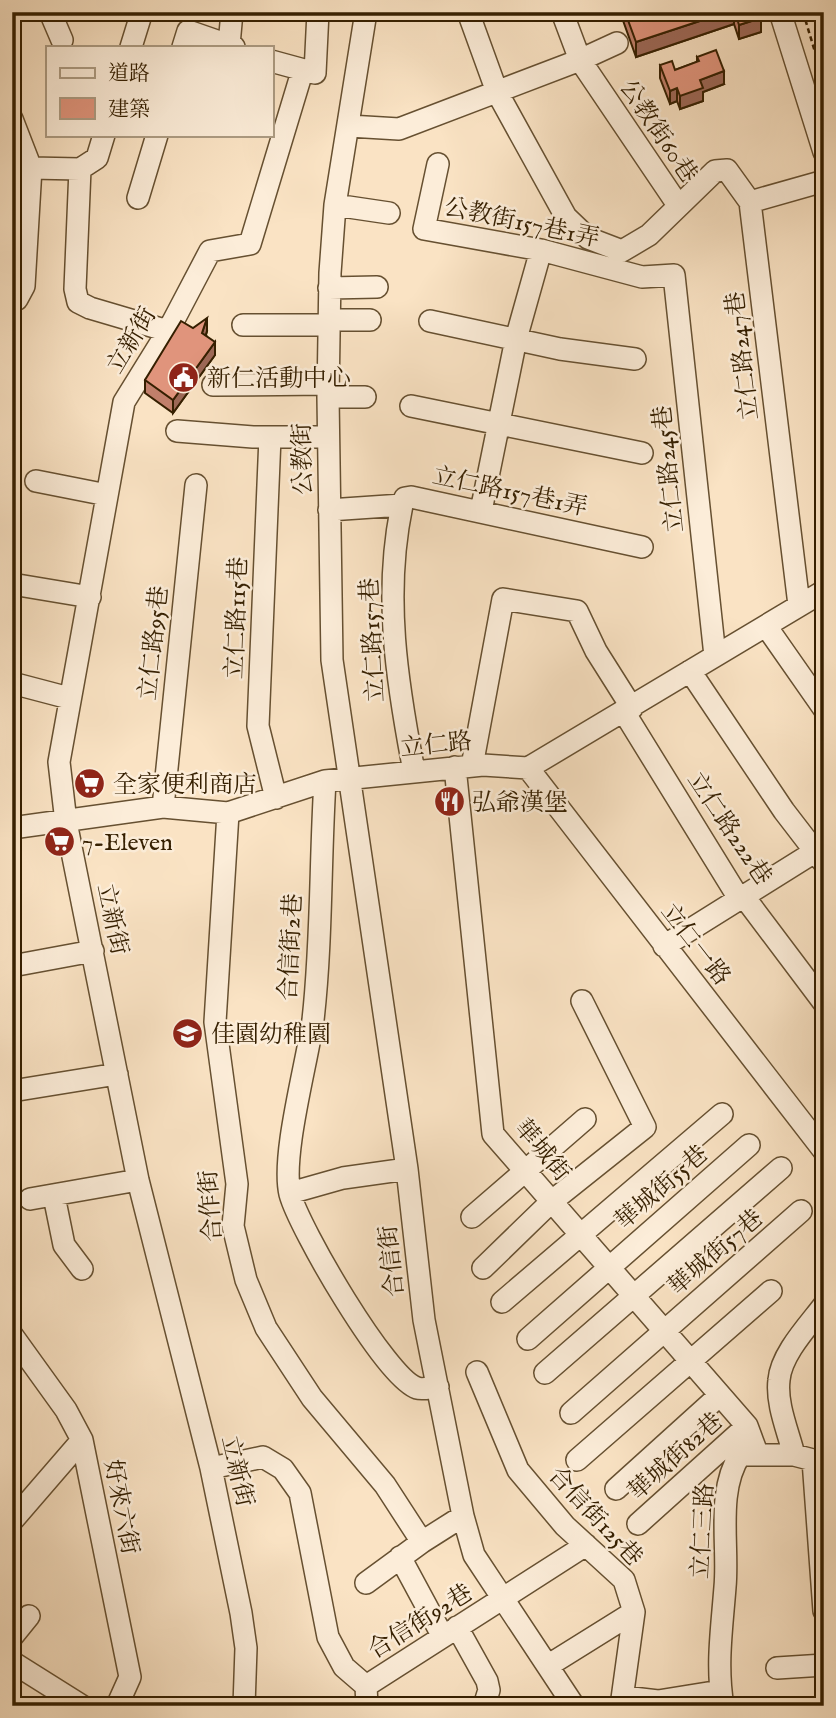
<svg xmlns="http://www.w3.org/2000/svg" width="836" height="1718" font-family="'IM FELL English','Noto Serif TC',serif">
	<style>
		.lines { fill: none; stroke-linecap: round; stroke-linejoin: round }
		.minor-casing { stroke: #665031; stroke-width: 24 }
		.path { stroke: #351f00; stroke-width: 2.5; stroke-dasharray: 5 3.5; stroke-linecap: butt }
		.minor { stroke: #fcedd9; stroke-width: 21 }
		.wall { fill: #c17f6b; stroke: #351f00; stroke-width: 2 }
		.shaded-wall { fill: #9d6857; stroke: #351f00; stroke-width: 2 }
		.building { fill: #e0947c; stroke: #351f00; stroke-width: 2 }
		.labels { text-anchor: middle; stroke-width: 5; stroke-linejoin: round; paint-order: stroke }
		.street-label { font-size: 24px; fill: #351f00; stroke: #fcedd9 }
		.poi-label { font-size: 24px; fill: #351f00; stroke: #fcedd9; text-anchor: start }
	</style>
	<rect width="100%" height="100%" fill="#fae3c4"/>
	<filter id="stains"><feTurbulence type="fractalNoise" baseFrequency=".00286" numOctaves="4"/><feColorMatrix values="0 0 0 0 .2 0 0 0 0 .09 0 0 0 0 .02 0 0 0 .5 -.17"/></filter>
	<radialGradient id="worn" r=".72"><stop offset=".6" stop-color="#630" stop-opacity="0"/><stop offset="1" stop-color="#630" stop-opacity=".3"/></radialGradient>
	<g class="lines">
		<defs>
			<path id="minor" d="M 50,12 L 62,40
				M 366,12 L 335,205 L 330,273 L 328,397 L 332,660 L 407,1169 L 424,1320 L 463,1516 L 474,1555 L 574,1706
				M 468,12 L 497,92 L 566,217 L 588,238 L 622,251 L 649,235 L 715,171 L 727,170 L 750,202 L 799,605
				M 562,12 L 580,60 L 678,205
				M 780,12 L 824,152
				M 229,45 L 232,12
				M 131,47 L 140,18 L 136,12
				M 183,47 L 188,31 L 234,47
				M 271,61 L 315,73 L 318,12
				M 12,119 L 31,168 L 24,286 L 17,299 L 12,299
				M 349,126 L 399,129 L 580,60 L 617,43
				M 438,164 L 424,229 L 541,250 L 642,277 L 674,275 L 715,656
				M 31,168 L 80,169 L 75,289 L 78,302 L 90,308 L 168,331
				M 80,169 L 97,158 L 104,135
				M 138,198 L 157,135
				M 750,202 L 824,181
				M 335,205 L 389,213
				M 329,288 L 377,287
				M 430,321 L 560,349 L 635,359
				M 243,325 L 328,325 L 337,320 L 370,320
				M 213,385 L 328,384
				M 328,397 L 365,397
				M 411,406 L 642,453
				M 177,431 L 253,437 L 328,437
				M 270,437 L 258,726 L 276,798
				M 36,481 L 107,495
				M 402,505 C 383,595 397,683 414,771
				M 329,510 L 402,505 L 405,498 L 411,497 L 642,547
				M 481,511 L 516,339 L 541,250
				M 12,584 L 90,597
				M 766,626 L 824,709
				M 690,671 L 784,811 L 824,863
				M 12,683 L 69,698
				M 624,712 L 735,892 L 745,898 L 824,1003
				M 472,766 L 503,599 L 577,611 L 596,651 L 632,708
				M 455,767 L 493,1134 L 747,1426 L 757,1453
				M 528,768 L 824,1151
				M 325,781 C 320,861 322,941 313,1020 C 307,1063 281,1156 290,1194 C 299,1228 386,1378 417,1388 C 423,1390 432,1387 438,1387
				M 163,807 L 196,485
				M 228,813 L 215,1022 L 237,1184 L 233,1226 L 246,1280 L 266,1328 L 312,1398 L 385,1485 L 422,1542
				M 12,828 L 163,807 L 228,813 L 325,781 L 483,765 L 528,768 L 824,591
				M 664,946 L 824,846
				M 12,966 L 93,951
				M 12,1091 L 117,1074
				M 290,1193 L 343,1178 L 407,1169
				M 54,1196 L 64,1245 L 82,1269
				M 30,1199 L 138,1180
				M 472,1217 L 585,1119
				M 483,1268 L 551,1202 L 645,1127 L 582,1001
				M 502,1302 L 722,1114
				M 12,1335 L 66,1410 L 82,1440 L 130,1677 L 117,1706
				M 528,1339 L 749,1145
				M 477,1372 L 518,1470 L 565,1526 L 624,1580 L 634,1612 L 621,1706
				M 545,1373 L 781,1168
				M 571,1413 L 801,1211
				M 794,1455 L 813,1460 L 824,1611
				M 577,1460 L 771,1291
				M 211,1468 L 263,1457 L 283,1469 L 300,1493 L 328,1637 L 344,1667 L 366,1686 L 367,1706
				M 616,1489 L 720,1395
				M 12,1521 L 82,1440
				M 638,1524 L 747,1426
				M 400,1557 L 442,1635
				M 366,1583 L 422,1542 L 463,1516
				M 457,1627 L 487,1681 L 489,1690 L 484,1706
				M 12,1637 L 29,1616
				M 12,1662 L 82,1706
				M 549,1665 L 634,1612
				M 777,1668 L 824,1665
				M 366,1686 L 586,1545
				M 624,1697 L 658,1701 L 720,1691
				M 244,1706 L 246,1648 L 241,1613 L 211,1468 L 138,1180 L 66,822 L 59,762 L 124,402 L 168,331 L 210,251 L 250,244 L 302,72
				M 723,1706 C 716,1666 722,1627 725,1587 C 729,1546 716,1491 740,1455 L 794,1455 C 788,1431 776,1404 779,1380 C 781,1354 809,1325 824,1305"/>
		</defs>
		<use href="#minor" class="minor-casing"/>
		<path class="path" d="M 803,12 L 824,82"/>
		<use href="#minor" class="minor"/>
	</g>
	<path class="wall" d="M 620,12 L 759,12 L 761,32 L 739,39 L 734,24 L 636,57 Z
		M 697,57 L 724,84 L 703,92 L 703,101 L 680,109 L 677,101 L 670,104 L 660,78 L 660,65 L 675,70 L 697,62 Z
		M 193,328 L 207,331 L 206,335 L 215,355 L 173,413 L 145,393 L 145,380 Z"/>
	<path class="shaded-wall" d="M 727,12 L 734,12 L 734,24 L 636,57 L 636,42 Z
		M 761,18 L 761,32 L 739,39 L 739,25 Z
		M 724,71 L 724,84 L 703,92 L 703,101 L 680,109 L 680,96 L 700,80 Z
		M 677,88 L 677,101 L 670,104 L 670,91 Z
		M 207,318 L 207,331 L 202,346 L 202,333 Z
		M 215,342 L 215,355 L 173,413 L 173,400 Z
		M 15,507 L 15,520 L 12,534 L 12,521 Z"/>
	<path class="building" d="M 625,12 L 727,12 L 636,42 Z
		M 735,12 L 759,12 L 761,18 L 739,25 Z
		M 716,50 L 724,71 L 700,80 L 703,88 L 680,96 L 677,88 L 670,91 L 660,65 L 672,61 L 675,70 L 699,61 L 697,57 Z
		M 207,318 L 202,333 L 215,342 L 173,400 L 145,380 L 181,321 L 193,328 Z
		M 12,506 L 15,507 L 12,521 Z"/>
	<defs>
		<symbol id="civic-disc" viewBox="-11 -11 22 22"><circle r="9.5" fill="#8f2418" stroke="#fcedd9"/><path d="M-.6-6.5H3V-4.5H.6V-3L4-1V1h2V6H-6V1h2V-1L-.6-3ZM-1.2 2.5V6h2.4V2.5Z" fill="#fff"/></symbol>
		<symbol id="supermarket-disc" viewBox="-11 -11 22 22"><circle r="9.5" fill="#8f2418" stroke="#fcedd9"/><path d="M-6-5.5h2.5l.6 2H6L4.5 2H-2.5L-4.4-4H-6ZM-1.5 3.2a1.3 1.3 0 1 0 .1 0ZM3 3.2a1.3 1.3 0 1 0 .1 0Z" fill="#fff"/></symbol>
		<symbol id="restaurant-disc" viewBox="-11 -11 22 22"><circle r="9.5" fill="#8f2418" stroke="#fcedd9"/><path d="M-5-6h1v4h1v-4h1v4h1v-4h1v5L-1.5 .5V6h-2V.5L-5-1ZM5-6V6H3V1.5H1.5Q1.5-4 5-6Z" fill="#fff"/></symbol>
		<symbol id="school-disc" viewBox="-11 -11 22 22"><circle r="9.5" fill="#8f2418" stroke="#fcedd9"/><path d="M0-5L7-2L0 1L-7-2ZM-4 1L0 2.5L4 1V4Q0 6-4 4Z" fill="#fff"/></symbol>
	</defs>
	<g fill-rule="evenodd">
		<use href="#civic-disc" x="166" y="360" width="35" height="35"/>
		<use href="#supermarket-disc" x="72" y="766" width="35" height="35"/>
		<use href="#restaurant-disc" x="432" y="784" width="35" height="35"/>
		<use href="#supermarket-disc" x="42" y="824" width="35" height="35"/>
		<use href="#school-disc" x="170" y="1016" width="35" height="35"/>
	</g>
	<g class="labels">
		<g class="street-label">
			<text transform="translate(659 131) rotate(56)" y="8">公教街60巷</text>
			<text transform="translate(522 222) rotate(12)" y="8">公教街157巷1弄</text>
			<text transform="translate(131 340) rotate(-59)" y="8">立新街</text>
			<text transform="translate(742 356) rotate(-97)" y="8">立仁路247巷</text>
			<text transform="translate(302 459) rotate(-91)" y="8">公教街</text>
			<text transform="translate(668 469) rotate(-96)" y="8">立仁路245巷</text>
			<text transform="translate(510 491) rotate(12)" y="8">立仁路157巷1弄</text>
			<text transform="translate(236 618) rotate(-88)" y="8">立仁路115巷</text>
			<text transform="translate(372 640) rotate(-93)" y="8">立仁路157巷</text>
			<text transform="translate(153 643) rotate(-84)" y="8">立仁路95巷</text>
			<text transform="translate(436 744) rotate(-6)" y="8">立仁路</text>
			<text transform="translate(730 828) rotate(56)" y="8">立仁路222巷</text>
			<text transform="translate(113 919) rotate(78)" y="8">立新街</text>
			<text transform="translate(696 944) rotate(52)" y="8">立仁一路</text>
			<text transform="translate(290 947) rotate(-87)" y="8">合信街2巷</text>
			<text transform="translate(543 1150) rotate(50)" y="8">華城街</text>
			<text transform="translate(661 1187) rotate(-41)" y="8">華城街55巷</text>
			<text transform="translate(210 1206) rotate(-94)" y="8">合作街</text>
			<text transform="translate(715 1252) rotate(-41)" y="8">華城街57巷</text>
			<text transform="translate(391 1261) rotate(-96)" y="8">合信街</text>
			<text transform="translate(675 1456) rotate(-42)" y="8">華城街82巷</text>
			<text transform="translate(238 1471) rotate(77)" y="8">立新街</text>
			<text transform="translate(122 1507) rotate(79)" y="8">好來六街</text>
			<text transform="translate(596 1516) rotate(47)" y="8">合信街125巷</text>
			<text transform="translate(702 1531) rotate(-87)" y="8">立仁三路</text>
			<text transform="translate(420 1621) rotate(-32)" y="8">合信街92巷</text>
		</g>
		<g class="poi-label">
			<text x="207" y="386">新仁活動中心</text>
			<text x="113" y="792">全家便利商店</text>
			<text x="472" y="810">弘爺漢堡</text>
			<text x="82" y="850">7-Eleven</text>
			<text x="211" y="1042">佳園幼稚園</text>
		</g>
	</g>
	<rect width="836" height="1718" fill="none" stroke="#fae3c4" stroke-width="42"/>
	<rect x="14" y="14" width="808" height="1690" fill="none" stroke="#351f00" stroke-width="3.5"/>
	<rect x="21" y="21" width="794" height="1676" fill="none" stroke="#351f00" stroke-width="2"/>
	<rect x="46" y="46" width="228" height="91" fill="#fcedd9" stroke="#ac9b82" stroke-width="2"/>
	<rect x="60" y="68" width="35" height="10" fill="#fcedd9" stroke="#ac9b82" stroke-width="2"/>
	<text x="108" y="80" font-size="21" fill="#351f00">道路</text>
	<rect x="60" y="98" width="35" height="21" fill="#e0947c" stroke="#ac9b82" stroke-width="2"/>
	<text x="108" y="116" font-size="21" fill="#351f00">建築</text>
	<rect width="100%" height="100%" filter="url(#stains)"/>
	<rect width="100%" height="100%" fill="url(#worn)"/>
</svg>
